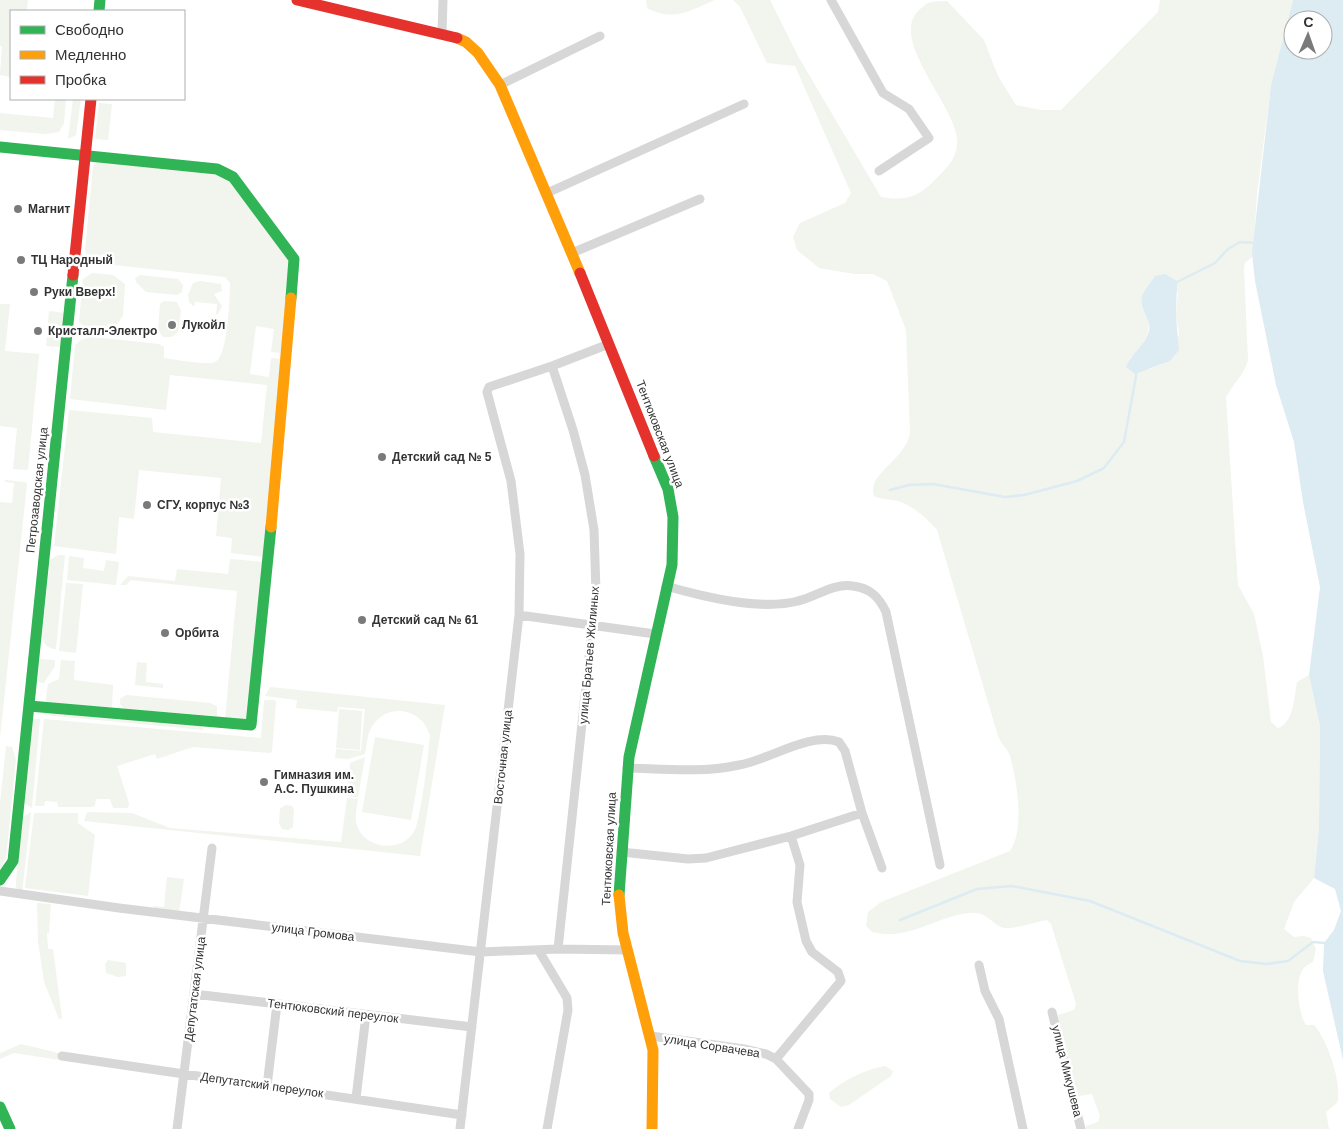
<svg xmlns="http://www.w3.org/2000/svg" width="1343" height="1129" font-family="Helvetica,sans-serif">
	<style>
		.green { fill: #f1f5ed; fill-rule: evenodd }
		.water { fill: #ddebf3; fill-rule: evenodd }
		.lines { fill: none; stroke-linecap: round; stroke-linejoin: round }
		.stream { stroke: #ddebf3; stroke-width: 2.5 }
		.street { stroke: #d7d7d7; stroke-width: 9 }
		.fast { stroke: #30b455; stroke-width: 11 }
		.slow { stroke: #ff9f0a; stroke-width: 11 }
		.jam { stroke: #e5322d; stroke-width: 11 }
		.poi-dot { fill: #7a7a7a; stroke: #fff; stroke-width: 2 }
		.labels { text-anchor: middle; stroke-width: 5; stroke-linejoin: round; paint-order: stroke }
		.poi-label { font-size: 12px; font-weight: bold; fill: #333; stroke: #fff; text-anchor: start }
		.street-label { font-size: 12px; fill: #333; stroke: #fff }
	</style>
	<rect width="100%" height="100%" fill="#fff"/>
	<path class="green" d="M 0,0 L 28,0 L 27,11 L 11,11 L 11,77 L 0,75 L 2,46 L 0,46 Z
		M 646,0 L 715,0 C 689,11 674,22 647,8 Z
		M 733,0 L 770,0 L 798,56 L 881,197 C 905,201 917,198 935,180 C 946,168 957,160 957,142 C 959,109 887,40 919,10 C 922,8 925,4 928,3 C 934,1 941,1 947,1 L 984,40 L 998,76 L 1016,105 L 1041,110 L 1061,110 L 1158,12 L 1160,0 L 1293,0 L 1271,85 L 1257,194 L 1253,256 L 1245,263 L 1244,269 L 1248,360 C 1244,376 1232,384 1226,398 L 1238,585 L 1254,614 L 1263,656 L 1271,722 L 1278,728 C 1294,722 1294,698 1297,682 L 1309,675 L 1320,726 L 1319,827 L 1314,878 L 1294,902 L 1284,929 L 1294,937 L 1304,936 L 1311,938 L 1316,949 L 1313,962 C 1307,965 1303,967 1301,973 C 1295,984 1299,1015 1306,1025 L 1314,1025 C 1327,1039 1343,1085 1337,1103 L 1326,1112 L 1329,1129 L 1086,1129 L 1086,1126 L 1098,1122 L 1100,1116 L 1092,1094 L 1073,1097 L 1071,1094 L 1058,1015 L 1074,1010 L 1076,1004 L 1051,924 L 1047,920 C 1034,922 1019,928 1006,928 C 992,927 989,910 968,913 C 933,918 908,941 872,932 L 866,926 L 868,912 L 881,902 L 1010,851 C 1025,830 1017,780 1010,756 C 1008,749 1001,744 998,736 L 937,530 C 927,518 913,506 898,501 C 889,499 882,500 874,496 C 866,474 905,461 910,433 L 906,330 L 887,281 L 873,274 L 854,274 L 819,268 L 797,250 L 793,237 L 800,223 L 845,203 L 851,193 L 795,66 L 767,63 L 740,7 ZM 1155,276 L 1178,293 L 1176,317 L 1179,334 L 1170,361 L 1150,369 L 1129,359 C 1141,350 1152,334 1148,319 C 1145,311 1139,304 1142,296 C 1144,290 1151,282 1155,276 Z
		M 55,99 L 66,99 L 64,123 L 59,132 L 45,134 L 0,130 L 0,113 L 53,118 Z
		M 73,99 L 81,99 L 76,135 L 68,139 Z
		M 99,103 L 112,104 L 108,140 L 95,139 Z
		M 96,162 L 213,173 L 230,179 L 290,260 L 283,353 L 271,352 L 274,329 L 256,326 L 250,374 L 269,377 L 271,358 L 282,359 L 264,557 L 231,553 L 232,538 L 216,536 L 221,478 L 139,470 L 134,519 L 119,517 L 116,554 L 54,546 L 69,410 L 152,418 L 153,432 L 261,443 L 267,385 L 170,375 L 166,410 L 70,399 L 75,345 L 81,340 L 92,337 L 159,344 L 164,347 L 164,358 C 175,359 205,366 215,362 C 228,357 230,297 230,283 L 225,277 L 96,263 L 88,259 L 85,251 L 93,166 Z
		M 92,273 L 113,275 L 125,284 L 123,316 L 115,327 L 84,326 L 79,322 L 83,279 Z
		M 140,275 L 178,279 L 183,285 L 182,292 L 177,295 L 146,292 L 136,282 L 135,278 Z
		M 200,281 L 221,284 L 222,291 L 214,294 L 222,306 L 218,314 L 216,315 L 217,304 L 195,302 L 194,307 L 189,302 L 188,295 L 193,283 Z
		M 164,301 L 177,302 L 181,311 L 178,332 L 172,337 L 163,337 L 158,330 L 160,304 Z
		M 0,304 L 10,304 L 5,351 L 39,354 L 28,470 L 13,469 L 17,428 L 0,426 Z
		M 49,311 L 65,313 L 61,347 L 46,346 Z
		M 5,480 L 25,482 L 27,484 L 0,738 L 0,502 L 12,503 L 14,483 L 5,482 Z
		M 58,555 L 65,555 L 56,649 C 48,649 45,645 42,638 L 50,560 Z
		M 69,556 L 84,558 L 83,568 L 104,571 L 106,560 L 119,562 L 116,585 L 67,580 Z
		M 230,559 L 264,562 L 248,721 L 225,719 L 237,591 L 131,580 L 126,585 L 120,585 L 128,576 L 175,581 L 177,569 L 228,574 Z
		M 66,583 L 83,584 L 76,653 L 59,651 Z
		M 40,659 L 55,660 L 55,666 L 44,683 L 38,682 Z
		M 61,660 L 75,661 L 74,680 L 113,685 L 112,707 L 45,704 L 48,684 L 59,679 Z
		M 137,662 L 147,663 L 146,682 L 163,684 L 163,688 L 135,685 Z
		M 270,687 L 445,705 L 420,856 L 84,821 L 87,812 L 132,813 L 170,828 L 341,842 L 347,798 L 358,799 C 357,807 355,815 356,822 C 362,849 400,854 414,832 C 421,819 428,755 430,736 C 424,710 390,701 373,725 C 367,733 367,744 365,754 L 348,759 L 335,758 L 336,749 L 361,751 L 365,709 L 338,707 L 337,712 L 296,708 L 297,700 L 265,696 Z
		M 126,695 L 210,703 L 217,706 L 217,716 L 124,709 L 120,704 L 120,699 Z
		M 264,700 L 275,700 L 276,703 L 272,751 L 270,753 L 193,747 L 157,759 L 155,754 L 117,766 L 129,803 L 128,808 L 113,808 L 110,799 L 96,799 L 95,806 L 91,807 L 58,807 L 57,802 L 45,801 L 44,806 L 35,806 L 44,719 L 261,738 Z
		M 339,709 L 362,711 L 360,750 L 336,748 Z
		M 44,710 L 200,724 L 204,730 L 44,715 Z
		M 33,719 L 40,719 L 32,808 L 24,803 Z
		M 375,737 L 424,745 L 411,820 L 362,812 Z
		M 6,746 L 12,747 L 16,760 L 6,858 L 0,870 L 0,803 Z
		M 365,757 L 358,797 L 347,796 L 350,763 Z
		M 285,805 L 292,806 L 294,810 L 293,827 L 288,830 L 282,829 L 279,823 L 280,809 Z
		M 31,812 L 22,893 L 16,888 L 16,880 L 23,817 Z
		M 34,813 L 78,813 L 78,823 L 95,835 L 88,896 L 25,888 Z
		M 167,877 L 184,879 L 179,913 L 154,909 L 154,906 L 164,907 Z
		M 37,903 L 51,904 L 49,933 L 47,933 L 48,949 L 53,949 L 62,1018 L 59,1019 L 44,982 L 38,941 Z
		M 108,960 L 126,963 L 126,976 L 118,977 L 106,973 L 105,964 Z
		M 21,1044 L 58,1053 L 61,1052 L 60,1060 L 14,1053 L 0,1059 L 0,1053 Z
		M 885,1066 L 893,1071 L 891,1076 L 849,1105 L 841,1107 L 830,1099 L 829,1093 C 844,1080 864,1070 885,1066 Z"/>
	<path class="water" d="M 1293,0 L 1343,0 L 1343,1060 L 1323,971 L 1324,943 L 1334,930 L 1341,911 L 1335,889 L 1314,878 L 1319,827 L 1320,726 L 1309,675 L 1320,587 L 1303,502 L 1294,442 L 1276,385 L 1255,281 L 1252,253 L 1271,85 ZM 1293,20 L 1323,20 L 1323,50 L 1293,50 Z
		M 1165,274 L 1177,281 L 1176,317 L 1179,350 L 1170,361 L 1135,374 L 1126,367 C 1131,354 1145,346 1149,331 C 1152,319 1138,308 1142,296 C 1144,290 1151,282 1155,276 Z"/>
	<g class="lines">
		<path class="stream" d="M 1175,283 L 1215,263 L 1228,249 L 1240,242 L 1256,243
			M 890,490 L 909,485 L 933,484 L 1005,497 L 1024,495 L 1077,481 L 1104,468 L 1124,442 L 1137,371
			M 900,920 L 977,889 L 1012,886 L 1090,901 L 1240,961 L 1267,964 L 1288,961 L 1313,942 L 1325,943"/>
		<path class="street" d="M 831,0 L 883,93 L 909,109 L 929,138 L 879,171
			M 442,33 L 443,0
			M 500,85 L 600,36
			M 547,193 L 744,104
			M 572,253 L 700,199
			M 552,366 L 573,430 L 585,475 L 594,530 L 596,592 L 558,949
			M 666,586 C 704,597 760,611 798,601 C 816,597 833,583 853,586 C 870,588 879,597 886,612 L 940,865
			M 519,615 L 655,634
			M 627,768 C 664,769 703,773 739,765 C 769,760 811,731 839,742 L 845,751 L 862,813 L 882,868
			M 621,852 L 688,859 L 706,858 L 791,836 L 862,813
			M 0,891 L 119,908 L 481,952 L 558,949 L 628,950
			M 539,951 L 567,998 L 568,1010 L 547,1129
			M 979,965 L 985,991 L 999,1019 L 1023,1129
			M 194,994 L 472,1027
			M 1052,1012 L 1081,1129
			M 651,1036 L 744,1049 L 766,1054 L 776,1059 L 809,1094 L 809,1100 L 798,1129
			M 62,1056 L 462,1115
			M 776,1059 L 841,981 L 838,972 L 812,952 L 806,941 L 797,902 L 800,865 L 791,836
			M 267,1086 L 277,1004
			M 356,1098 L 366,1015
			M 177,1129 L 212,848
			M 460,1129 L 519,615 L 520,554 L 511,481 L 487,392 L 489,387 L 552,366 L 609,344"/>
		<path class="fast" d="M 99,11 L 100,0
			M 0,147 L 217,169 L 233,177 L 294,259 L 291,298
			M 29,706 L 251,725 L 271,527
			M 0,880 L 13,861 L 73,275
			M 619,895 L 629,757 L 672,565 L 673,517 L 668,489 L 654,456
			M 0,1107 L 10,1129"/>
		<path class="slow" d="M 457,38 L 466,42 L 478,53 L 500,85 L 580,273
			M 271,527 L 291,298
			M 619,895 L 623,933 L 653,1050 L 652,1129"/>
		<path class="jam" d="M 297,0 L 457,38
			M 580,273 L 654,456
			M 73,275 L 91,99"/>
	</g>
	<g class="poi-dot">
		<circle cx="18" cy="209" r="5"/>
		<circle cx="21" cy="260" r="5"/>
		<circle cx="34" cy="292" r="5"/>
		<circle cx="172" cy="325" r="5"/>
		<circle cx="38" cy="331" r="5"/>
		<circle cx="382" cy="457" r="5"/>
		<circle cx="147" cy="505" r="5"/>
		<circle cx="362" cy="620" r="5"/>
		<circle cx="165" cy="633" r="5"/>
		<circle cx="264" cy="782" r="5"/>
	</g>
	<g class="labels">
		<g class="poi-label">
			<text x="28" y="213">Магнит</text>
			<text x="31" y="264">ТЦ Народный</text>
			<text x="44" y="296">Руки Вверх!</text>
			<text x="182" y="329">Лукойл</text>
			<text x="48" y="335">Кристалл-Электро</text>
			<text x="392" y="461">Детский сад № 5</text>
			<text x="157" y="509">СГУ, корпус №3</text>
			<text x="372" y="624">Детский сад № 61</text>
			<text x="175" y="637">Орбита</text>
			<text x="274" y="779">Гимназия им.<tspan x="274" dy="14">А.С. Пушкина</tspan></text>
		</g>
		<g class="street-label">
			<text transform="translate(660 434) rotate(69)" y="4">Тентюковская улица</text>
			<text transform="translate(37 490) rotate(-84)" y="4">Петрозаводская улица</text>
			<text transform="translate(589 655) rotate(-85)" y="4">улица Братьев Жилиных</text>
			<text transform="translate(503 757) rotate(-84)" y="4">Восточная улица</text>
			<text transform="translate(609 849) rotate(-87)" y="4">Тентюковская улица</text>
			<text transform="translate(313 932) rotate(7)" y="4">улица Громова</text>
			<text transform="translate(195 989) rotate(-83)" y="4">Депутатская улица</text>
			<text transform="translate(333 1011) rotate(7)" y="4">Тентюковский переулок</text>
			<text transform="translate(712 1046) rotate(9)" y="4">улица Сорвачева</text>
			<text transform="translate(1067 1071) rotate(76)" y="4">улица Микушева</text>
			<text transform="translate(262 1085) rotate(8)" y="4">Депутатский переулок</text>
		</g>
	</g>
	<rect x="10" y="10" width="175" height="90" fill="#ffffff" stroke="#adadad"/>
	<rect x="20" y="26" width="25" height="8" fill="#30b455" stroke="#adadad"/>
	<text x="55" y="35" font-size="15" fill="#333333">Свободно</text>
	<rect x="20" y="51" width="25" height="8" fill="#ff9f0a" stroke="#adadad"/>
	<text x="55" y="60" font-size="15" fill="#333333">Медленно</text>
	<rect x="20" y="76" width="25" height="8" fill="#e5322d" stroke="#adadad"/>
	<text x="55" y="85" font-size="15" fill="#333333">Пробка</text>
	<g transform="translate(1308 35) rotate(2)"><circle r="24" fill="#ffffff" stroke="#adadad"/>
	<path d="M0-4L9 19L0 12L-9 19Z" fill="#7a7a7a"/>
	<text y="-8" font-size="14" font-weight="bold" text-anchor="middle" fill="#333333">С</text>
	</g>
</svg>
